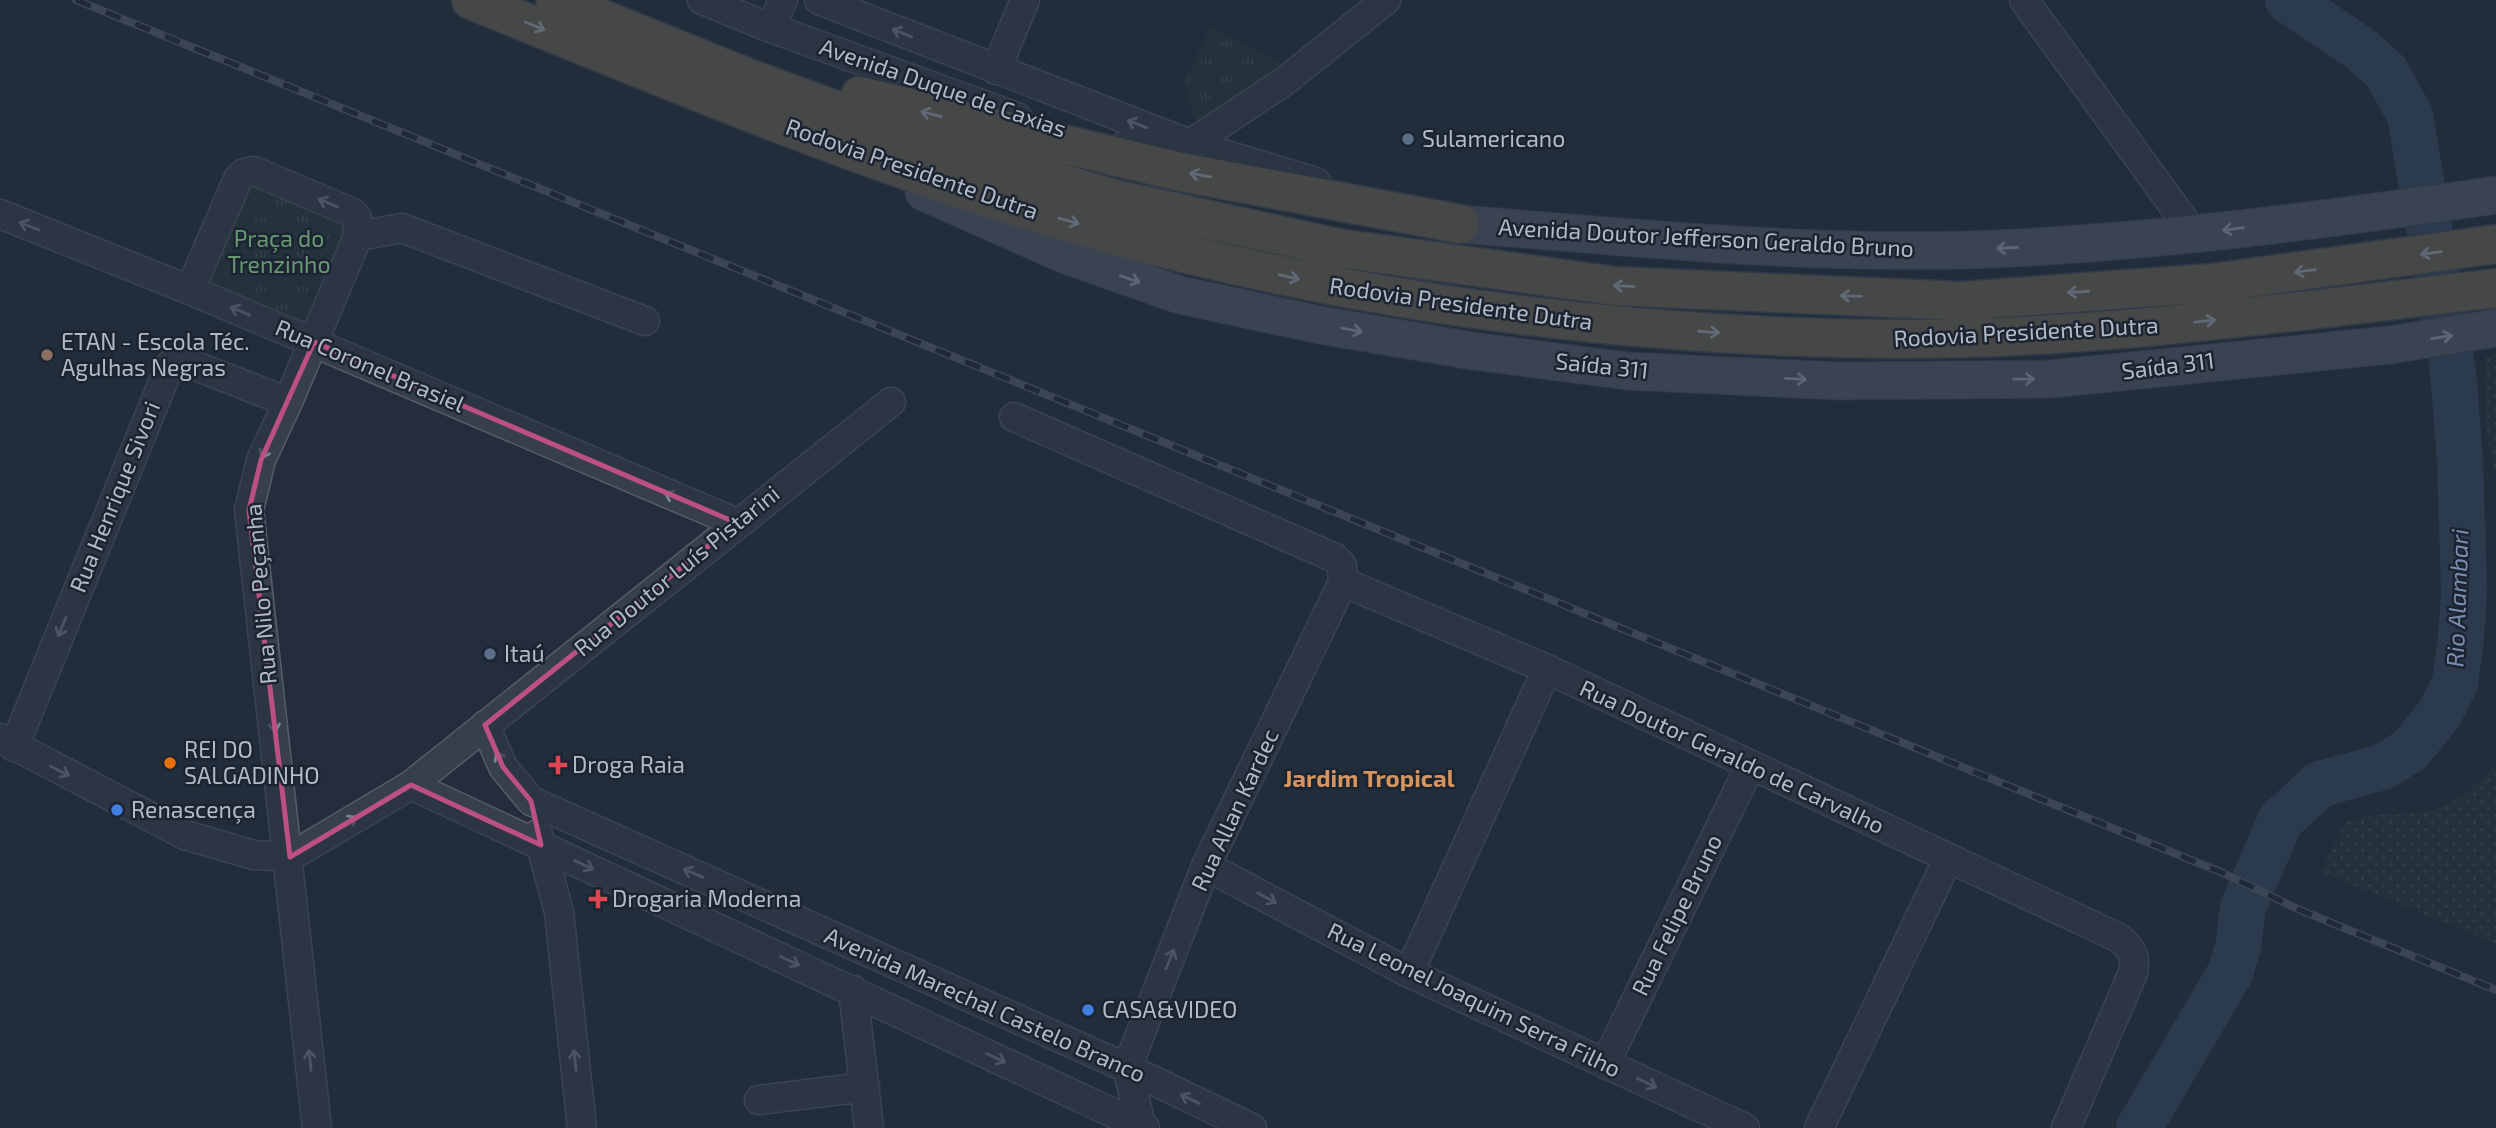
<svg xmlns="http://www.w3.org/2000/svg" width="2496" height="1128" font-family="'Exo 2',sans-serif">
	<style>
		.grass { fill: url(#grass-dots) }
		.park { fill: url(#park-tufts) }
		.lines { fill: none; stroke-linecap: round; stroke-linejoin: round }
		.river { stroke: #384a65; stroke-width: 46 }
		.minor-casing { stroke: #555d6a; stroke-width: 31 }
		.major-casing { stroke: #404855; stroke-width: 39 }
		.highway-casing { stroke: #424a57; stroke-width: 41 }
		.minor { stroke: #373f4c; stroke-width: 28 }
		.major { stroke: #555e6c; stroke-width: 37 }
		.highway { stroke: #726754; stroke-width: 38 }
		.rail-casing { stroke: #596373; stroke-width: 8 }
		.rail { stroke: #1c2431; stroke-width: 5; stroke-dasharray: 16; stroke-linecap: butt }
		.oneway { stroke: #acb2bc }
		.oneway2 { stroke: #7b8390 }
		.oneway3 { stroke: #9fa8b5 }
		.marked { fill: none; stroke: #bc5181; stroke-width: 5; stroke-linejoin: round }
		.service-dot { fill: #5c6f8a; stroke: #1c2431; stroke-width: 2.5 }
		.education-dot { fill: #8d6e63; stroke: #1c2431; stroke-width: 2.5 }
		.food-dot { fill: #e8710a; stroke: #1c2431; stroke-width: 2.5 }
		.health-dot { fill: #e0444e; stroke: #1c2431; stroke-width: 2.5 }
		.shop-dot { fill: #3f7fe0; stroke: #1c2431; stroke-width: 2.5 }
		.labels { text-anchor: middle; stroke-width: 5; stroke-linejoin: round; paint-order: stroke }
		.street-label { font-size: 23px; fill: #b2bac7; stroke: #1c2431 }
		.poi-label { font-size: 23px; fill: #b2bac7; stroke: #1c2431; text-anchor: start }
		.park-label { font-size: 23px; fill: #699875; stroke: #1c2431 }
		.water-label { font-size: 24px; font-style: italic; fill: #7a8faf; stroke: #1c2431 }
		.neighbourhood-label { font-size: 24px; font-weight: bold; fill: #d49561; stroke: #1c2431 }
	</style>
	<defs>
		<pattern id="grass-dots" width="8" height="8" patternUnits="userSpaceOnUse" patternTransform="scale(1.75)"><rect width="8" height="8" fill="#25393d"/><path d="M2 2h.1M6 6h.1" fill="none" stroke="#425458" stroke-width="1.8" stroke-linecap="round"/></pattern>
		<pattern id="park-tufts" width="24" height="20" patternUnits="userSpaceOnUse" patternTransform="scale(1.75)"><rect width="24" height="20" fill="#25393d"/><path d="M3 7l-1-3M5 7V3M7 7l1-3M15 17l-1-3M17 17v-4M19 17l1-3" fill="none" stroke="#425458"/></pattern>
	</defs>
	<rect width="100%" height="100%" fill="#232d3c"/>
	<path class="grass" d="M 2496,354 L 2496,480 L 2486,432 L 2485,357 Z
		M 2496,763 L 2496,944 L 2321,872 L 2345,823 C 2364,813 2384,815 2404,814 C 2446,813 2471,795 2496,763 Z"/>
	<path class="park" d="M 1211,27 L 1285,65 L 1199,132 L 1184,82 Z
		M 248,176 L 354,221 L 310,333 L 204,284 Z"/>
	<g class="lines">
		<path class="river" d="M 2139,1128 L 2230,973 L 2238,947 L 2243,907 L 2280,821 L 2320,784 L 2383,767 L 2410,750 L 2440,713 L 2455,683 L 2461,638 L 2464,592 L 2460,460 L 2453,370 L 2410,115 L 2386,72 L 2362,50 L 2288,0"/>
		<defs>
			<path id="minor" d="M 702,0 L 771,28 L 1017,117
				M 819,0 L 1190,144 L 1316,182
				M 2024,0 L 2194,234
				M 771,28 L 783,0
				M 996,70 L 1025,0
				M 1124,146 L 1153,149 L 1190,144 L 1285,81 L 1386,0
				M 0,214 L 190,290 L 737,523
				M 358,236 L 402,228 L 645,321
				M 190,290 L 238,179 L 244,173 L 254,171 L 353,213 L 357,218 L 358,236 L 288,402 L 261,460 L 249,510 L 317,1128
				M 1014,417 L 1335,558 L 1342,566 L 1343,582 L 1206,866 L 1127,1068 L 1142,1128
				M 1343,582 L 1547,669 L 2119,938 C 2132,949 2136,955 2133,973 L 2066,1128
				M 485,725 L 503,767 L 531,801 L 1127,1068 L 1252,1128
				M 0,738 L 185,835 L 254,855 L 290,857
				M 14,747 L 170,365 L 183,361 L 288,402
				M 411,785 L 1145,1128
				M 538,834 L 559,912 L 582,1128
				M 290,857 L 411,785 L 891,402
				M 1206,866 L 1409,973 L 1745,1128
				M 1409,973 L 1547,669
				M 853,990 L 869,1128
				M 1605,1064 L 1750,766
				M 759,1100 L 865,1087
				M 1819,1128 L 1948,859"/>
			<path id="major" d="M 924,192 L 1066,255 L 1180,295 L 1320,325 L 1473,351 L 1627,371 L 1839,381 L 2051,379 L 2389,345 L 2496,328
				M 1460,224 C 1636,238 1815,256 1992,249 C 2161,242 2329,219 2496,195"/>
			<path id="highway" d="M 471,0 C 646,71 819,144 998,201 C 1287,293 1590,337 1893,339 C 2095,340 2296,311 2496,288
				M 555,0 L 746,77 L 925,143 L 1115,199 L 1338,248 L 1615,286 L 1961,301 L 2212,283 L 2496,244
				M 860,96 L 1181,172 L 1460,224"/>
		</defs>
		<use href="#minor" class="minor-casing"/>
		<use href="#major" class="major-casing"/>
		<use href="#highway" class="highway-casing"/>
		<use href="#minor" class="minor"/>
		<use href="#major" class="major"/>
		<use href="#highway" class="highway"/>
		<defs>
			<path id="rail" d="M 76,0 L 2223,873 L 2300,910 L 2496,990"/>
		</defs>
		<use href="#rail" class="rail-casing"/>
		<use href="#rail" class="rail"/>
	</g>
	<defs><path id="oneway-shaft" d="M-6 0H5M1.5-3L5.5 0L1.5 3" fill="none" stroke-width="1.6" stroke-linecap="round" stroke-linejoin="round" transform="scale(1.75)"/></defs>
	<g class="oneway">
		<use href="#oneway-shaft" transform="translate(535 26) rotate(22)"/>
		<use href="#oneway-shaft" transform="translate(931 114) rotate(-165)"/>
		<use href="#oneway-shaft" transform="translate(1200 175) rotate(-170)"/>
		<use href="#oneway-shaft" transform="translate(1069 221) rotate(16)"/>
		<use href="#oneway-shaft" transform="translate(2431 253) rotate(172)"/>
		<use href="#oneway-shaft" transform="translate(2305 271) rotate(173)"/>
		<use href="#oneway-shaft" transform="translate(1289 277) rotate(13)"/>
		<use href="#oneway-shaft" transform="translate(1624 286) rotate(-177)"/>
		<use href="#oneway-shaft" transform="translate(2078 292) rotate(176)"/>
		<use href="#oneway-shaft" transform="translate(1851 296) rotate(-178)"/>
		<use href="#oneway-shaft" transform="translate(2205 321) rotate(-6)"/>
		<use href="#oneway-shaft" transform="translate(1709 332) rotate(4)"/>
	</g>
	<g class="oneway2">
		<use href="#oneway-shaft" transform="translate(902 33) rotate(-158)"/>
		<use href="#oneway-shaft" transform="translate(1137 124) rotate(-159)"/>
		<use href="#oneway-shaft" transform="translate(328 203) rotate(-157)"/>
		<use href="#oneway-shaft" transform="translate(29 226) rotate(-158)"/>
		<use href="#oneway-shaft" transform="translate(240 311) rotate(-157)"/>
		<use href="#oneway-shaft" transform="translate(266 449) rotate(116)"/>
		<use href="#oneway-shaft" transform="translate(674 497) rotate(-157)"/>
		<use href="#oneway-shaft" transform="translate(62 627) rotate(112)"/>
		<use href="#oneway-shaft" transform="translate(274 722) rotate(83)"/>
		<use href="#oneway-shaft" transform="translate(501 761) rotate(-119)"/>
		<use href="#oneway-shaft" transform="translate(60 771) rotate(27)"/>
		<use href="#oneway-shaft" transform="translate(348 822) rotate(-31)"/>
		<use href="#oneway-shaft" transform="translate(584 865) rotate(25)"/>
		<use href="#oneway-shaft" transform="translate(693 873) rotate(-156)"/>
		<use href="#oneway-shaft" transform="translate(1267 898) rotate(28)"/>
		<use href="#oneway-shaft" transform="translate(1170 959) rotate(-68)"/>
		<use href="#oneway-shaft" transform="translate(790 961) rotate(25)"/>
		<use href="#oneway-shaft" transform="translate(996 1058) rotate(25)"/>
		<use href="#oneway-shaft" transform="translate(310 1060) rotate(-96)"/>
		<use href="#oneway-shaft" transform="translate(575 1060) rotate(-96)"/>
		<use href="#oneway-shaft" transform="translate(1647 1083) rotate(25)"/>
		<use href="#oneway-shaft" transform="translate(1190 1099) rotate(-155)"/>
	</g>
	<g class="oneway3">
		<use href="#oneway-shaft" transform="translate(2233 229) rotate(173)"/>
		<use href="#oneway-shaft" transform="translate(2007 248) rotate(176)"/>
		<use href="#oneway-shaft" transform="translate(1130 279) rotate(19)"/>
		<use href="#oneway-shaft" transform="translate(1352 330) rotate(10)"/>
		<use href="#oneway-shaft" transform="translate(2442 337) rotate(-9)"/>
		<use href="#oneway-shaft" transform="translate(1796 379) rotate(3)"/>
		<use href="#oneway-shaft" transform="translate(2024 379) rotate(-1)"/>
	</g>
	<path d="M0 0H2496V1128H0ZM 314,342 L 737,523 L 485,725 L 503,767 L 531,801 L 541,845 L 411,785 L 290,857 L 249,510 L 261,460 Z" fill="#232d3c" fill-opacity=".55" fill-rule="evenodd"/>
	<path class="marked" d="M 314,342 L 737,523 L 485,725 L 503,767 L 531,801 L 541,845 L 411,785 L 290,857 L 249,510 L 261,460 Z"/>
	<g class="service-dot">
		<circle cx="1408" cy="139" r="7"/>
		<circle cx="490" cy="654" r="7"/>
	</g>
	<circle class="education-dot" cx="47" cy="355" r="7"/>
	<circle class="food-dot" cx="170" cy="763" r="7"/>
	<g class="health-dot">
		<path d="M554.5 754.5h7v7h7v7h-7v7h-7v-7h-7v-7h7z"/>
		<path d="M594.5 888.5h7v7h7v7h-7v7h-7v-7h-7v-7h7z"/>
	</g>
	<g class="shop-dot">
		<circle cx="117" cy="810" r="7"/>
		<circle cx="1088" cy="1010" r="7"/>
	</g>
	<g class="labels">
		<g class="street-label">
			<text transform="translate(943 88) rotate(19)" y="8">Avenida Duque de Caxias</text>
			<text transform="translate(912 169) rotate(19)" y="8">Rodovia Presidente Dutra</text>
			<text transform="translate(1706 238) rotate(3)" y="8">Avenida Doutor Jefferson Geraldo Bruno</text>
			<text transform="translate(1461 304) rotate(8)" y="8">Rodovia Presidente Dutra</text>
			<text transform="translate(2026 332) rotate(-3)" y="8">Rodovia Presidente Dutra</text>
			<text transform="translate(370 366) rotate(23)" y="8">Rua Coronel Brasiel</text>
			<text transform="translate(1602 366) rotate(6)" y="8">Saída 311</text>
			<text transform="translate(2168 366) rotate(-7)" y="8">Saída 311</text>
			<text transform="translate(115 497) rotate(-68)" y="8">Rua Henrique Sivori</text>
			<text transform="translate(677 571) rotate(-39)" y="8">Rua Doutor Luís Pistarini</text>
			<text transform="translate(261 594) rotate(-95)" y="8">Rua Nilo Peçanha</text>
			<text transform="translate(1732 757) rotate(25)" y="8">Rua Doutor Geraldo de Carvalho</text>
			<text transform="translate(1235 810) rotate(-65)" y="8">Rua Allan Kardec</text>
			<text transform="translate(1677 915) rotate(-64)" y="8">Rua Felipe Bruno</text>
			<text transform="translate(1474 1000) rotate(26)" y="8">Rua Leonel Joaquim Serra Filho</text>
			<text transform="translate(985 1005) rotate(24)" y="8">Avenida Marechal Castelo Branco</text>
		</g>
		<g class="poi-label">
			<text x="1422" y="147">Sulamericano</text>
			<text x="61" y="350">ETAN - Escola Téc.<tspan x="61" dy="26">Agulhas Negras</tspan></text>
			<text x="504" y="662">Itaú</text>
			<text x="184" y="758">REI DO<tspan x="184" dy="26">SALGADINHO</tspan></text>
			<text x="572" y="773">Droga Raia</text>
			<text x="131" y="818">Renascença</text>
			<text x="612" y="907">Drogaria Moderna</text>
			<text x="1102" y="1018">CASA&amp;VIDEO</text>
		</g>
		<g class="park-label">
			<text x="279" y="247">Praça do<tspan x="279" dy="26">Trenzinho</tspan></text>
		</g>
		<g class="water-label">
			<text transform="translate(2458 598) rotate(-88)" y="8">Rio Alambari</text>
		</g>
		<g class="neighbourhood-label">
			<text x="1369" y="787">Jardim Tropical</text>
		</g>
	</g>
</svg>
